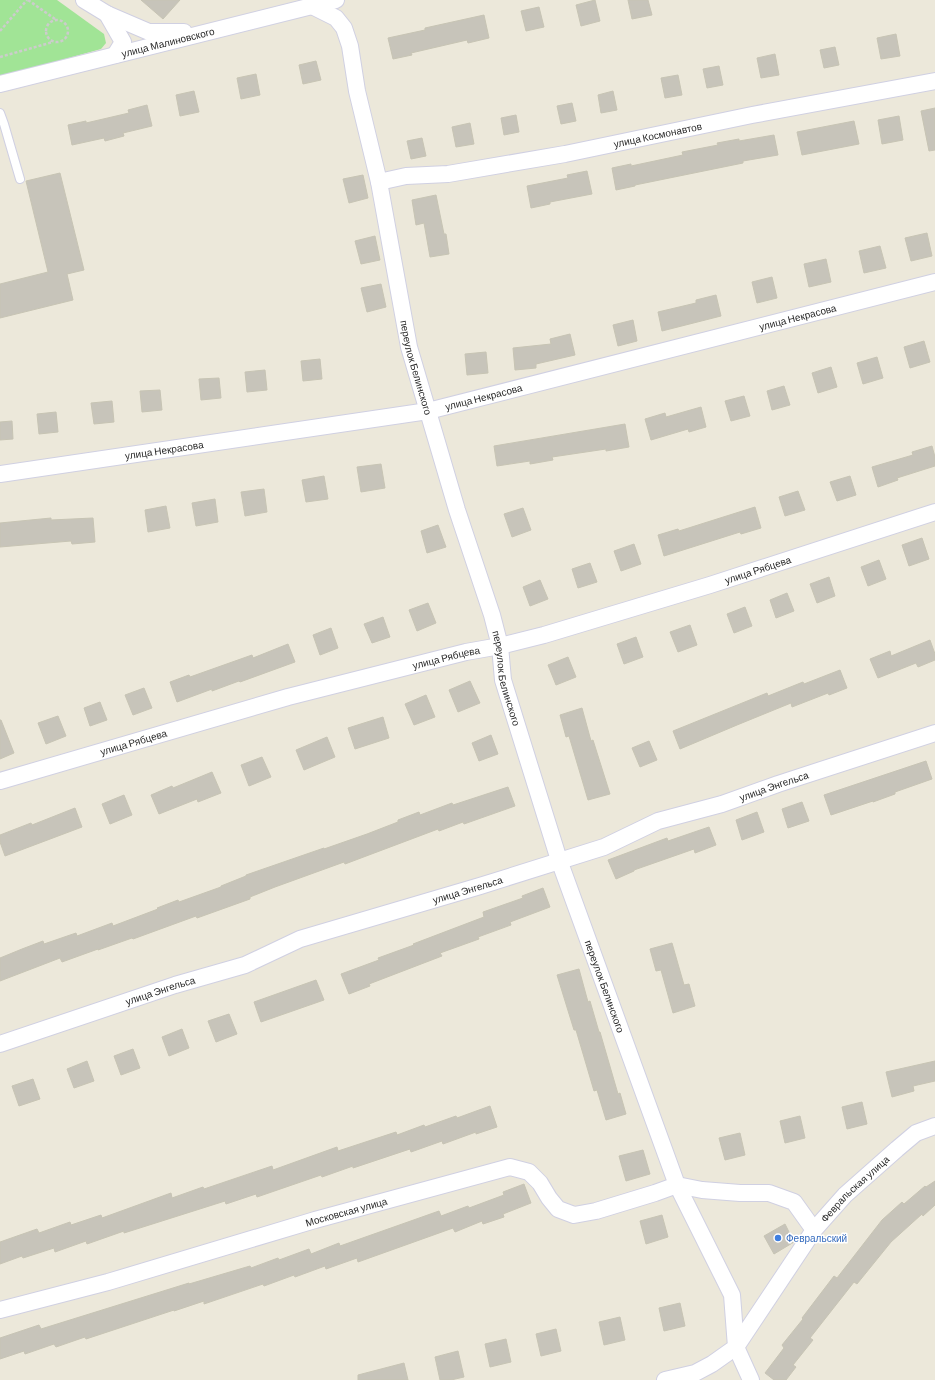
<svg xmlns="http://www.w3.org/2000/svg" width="935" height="1380" font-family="Barlow,sans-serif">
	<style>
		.green { fill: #a1e496 }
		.building { fill: #c7c4ba; stroke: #c7c4b4 }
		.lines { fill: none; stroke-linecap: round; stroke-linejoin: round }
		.lane-casing { stroke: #d0d0e2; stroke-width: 10 }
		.street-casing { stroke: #d0d0e2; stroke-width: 18 }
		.path { stroke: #ccc; stroke-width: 2.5; stroke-dasharray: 3 2; stroke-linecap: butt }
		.lane { stroke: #fff; stroke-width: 8 }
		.street { stroke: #fff; stroke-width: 16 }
		.shop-dot { fill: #3f7fe0; stroke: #fff; stroke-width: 1.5 }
		.labels { text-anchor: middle; stroke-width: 3; stroke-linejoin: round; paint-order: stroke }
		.street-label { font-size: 10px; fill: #292929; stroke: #fff }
		.shop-label { font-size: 10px; fill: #366cbe; stroke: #fff; text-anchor: start }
	</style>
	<rect width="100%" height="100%" fill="#ece8da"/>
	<path class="green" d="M 0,0 L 57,0 L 104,34 L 106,43 L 101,49 L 0,77 Z"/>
	<path class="building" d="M 141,0 L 180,0 L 163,19 Z
		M 595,0 L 600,21 L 581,26 L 576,5 Z
		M 628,0 L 648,0 L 652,15 L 632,19 Z
		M 539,7 L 544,27 L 526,31 L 521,11 Z
		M 484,15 L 489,38 L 468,43 L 467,40 L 411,53 L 412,55 L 393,59 L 388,38 L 425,30 L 425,28 Z
		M 896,34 L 900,56 L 881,59 L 877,38 Z
		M 835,47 L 839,65 L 824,68 L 820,50 Z
		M 775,54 L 779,75 L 761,78 L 757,58 Z
		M 316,61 L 321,80 L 303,84 L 299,65 Z
		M 719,66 L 723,85 L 707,88 L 703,69 Z
		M 256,74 L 260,95 L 241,99 L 237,78 Z
		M 678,75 L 682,95 L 665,98 L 661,78 Z
		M 194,91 L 199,112 L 180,116 L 176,95 Z
		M 613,91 L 617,110 L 601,113 L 598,95 Z
		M 572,103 L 576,121 L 561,124 L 557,106 Z
		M 147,105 L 152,126 L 123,133 L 124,136 L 105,141 L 104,138 L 72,145 L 68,125 L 86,121 L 86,123 L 129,113 L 128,110 Z
		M 935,108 L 935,150 L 929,151 L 921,111 Z
		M 516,115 L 519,132 L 504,135 L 501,118 Z
		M 899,116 L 903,140 L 882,144 L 878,120 Z
		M 854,121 L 859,144 L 802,155 L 797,132 Z
		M 470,123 L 474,144 L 456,147 L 452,127 Z
		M 774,135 L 778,155 L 743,161 L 743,163 L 635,185 L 635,186 L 616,190 L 612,168 L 631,164 L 631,166 L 683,155 L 682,152 L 718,145 L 717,143 L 739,139 L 739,141 Z
		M 422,138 L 426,156 L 411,159 L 407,141 Z
		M 587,171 L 592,194 L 550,202 L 550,204 L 531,208 L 527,186 L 568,178 L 567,175 Z
		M 60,173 L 84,270 L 67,274 L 73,300 L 0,318 L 0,284 L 48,272 L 26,181 Z
		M 363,175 L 368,198 L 349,203 L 343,179 Z
		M 436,195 L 444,234 L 446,234 L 449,254 L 430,257 L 424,223 L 416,225 L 412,200 Z
		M 927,233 L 932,256 L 911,261 L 905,238 Z
		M 375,236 L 380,260 L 361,264 L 355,241 Z
		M 880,246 L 886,268 L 864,273 L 859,251 Z
		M 826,259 L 831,282 L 809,287 L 804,264 Z
		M 772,277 L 777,298 L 757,303 L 752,282 Z
		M 381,284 L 386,307 L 367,312 L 361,288 Z
		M 716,295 L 721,316 L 662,331 L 658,312 L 696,303 L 696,300 Z
		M 633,320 L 637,341 L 618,346 L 613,325 Z
		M 570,334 L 575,355 L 536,364 L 536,368 L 515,370 L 513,348 L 551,344 L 550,339 Z
		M 924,341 L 930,362 L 910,368 L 904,347 Z
		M 486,352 L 488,373 L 467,375 L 465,354 Z
		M 877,357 L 883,378 L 863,384 L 857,363 Z
		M 320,359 L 322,379 L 303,381 L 301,361 Z
		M 831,367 L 837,387 L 818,393 L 812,373 Z
		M 265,370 L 267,390 L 247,392 L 245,372 Z
		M 219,378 L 221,398 L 201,400 L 199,379 Z
		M 784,386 L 790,405 L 772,410 L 767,391 Z
		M 160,390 L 162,410 L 142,412 L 140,391 Z
		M 744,396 L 750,416 L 731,421 L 725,401 Z
		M 112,401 L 114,422 L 94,424 L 91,403 Z
		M 701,407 L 706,427 L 689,432 L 688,429 L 651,440 L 645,419 L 665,413 L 666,417 Z
		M 56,412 L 58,432 L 39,434 L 37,414 Z
		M 12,421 L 13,439 L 0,440 L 0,422 Z
		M 625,424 L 629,447 L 606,451 L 606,449 L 552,457 L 553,460 L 530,464 L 530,461 L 497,466 L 494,446 Z
		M 932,446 L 935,457 L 935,466 L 897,478 L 898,480 L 878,487 L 872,467 L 913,455 L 912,452 Z
		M 381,464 L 385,488 L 361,492 L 357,467 Z
		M 324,476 L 328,499 L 306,502 L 302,480 Z
		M 850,476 L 856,495 L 837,501 L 830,482 Z
		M 264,489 L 267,512 L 245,516 L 241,492 Z
		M 798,491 L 805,510 L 785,516 L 779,497 Z
		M 215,499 L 218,522 L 196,526 L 192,503 Z
		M 166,506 L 170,528 L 148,532 L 145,510 Z
		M 755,507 L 761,528 L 741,534 L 740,532 L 664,556 L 658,535 L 678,529 L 679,531 Z
		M 523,508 L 531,530 L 512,537 L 504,514 Z
		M 51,518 L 51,520 L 93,518 L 95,542 L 72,544 L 71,541 L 0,547 L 0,523 Z
		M 438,525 L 446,547 L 427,553 L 421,531 Z
		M 922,538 L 929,559 L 909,566 L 902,545 Z
		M 634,544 L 641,564 L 621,571 L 614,551 Z
		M 879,560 L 886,579 L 868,586 L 861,567 Z
		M 590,563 L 597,582 L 578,588 L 572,569 Z
		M 829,577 L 835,596 L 817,603 L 810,584 Z
		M 540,580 L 548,599 L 530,606 L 523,587 Z
		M 787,593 L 794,611 L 776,618 L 770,600 Z
		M 428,603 L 436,623 L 417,631 L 409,610 Z
		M 745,607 L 752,626 L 734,633 L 727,614 Z
		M 383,617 L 390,637 L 372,643 L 364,624 Z
		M 690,625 L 697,645 L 678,652 L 670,632 Z
		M 331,628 L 338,648 L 320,655 L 313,635 Z
		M 636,637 L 643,657 L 624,664 L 617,644 Z
		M 930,640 L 935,654 L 935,660 L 918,667 L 916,663 L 878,678 L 870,659 L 890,651 L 891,656 Z
		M 288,644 L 295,662 L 240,682 L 239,681 L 212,691 L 212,689 L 177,702 L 170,682 L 189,675 L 190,677 L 252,655 L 253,658 Z
		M 568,657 L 576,677 L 556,685 L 548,665 Z
		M 840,670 L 847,688 L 829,695 L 828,693 L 792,707 L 791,703 L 737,725 L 680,749 L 673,731 L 767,693 L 768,696 L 803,682 L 804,684 Z
		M 470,681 L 480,703 L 458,712 L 449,690 Z
		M 144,688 L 152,708 L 133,715 L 125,695 Z
		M 426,695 L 435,717 L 414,725 L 405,704 Z
		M 100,702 L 107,720 L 90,726 L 84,708 Z
		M 582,708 L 591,741 L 593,740 L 610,794 L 588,800 L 569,736 L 566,737 L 560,715 Z
		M 58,716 L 66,736 L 46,744 L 38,723 Z
		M 383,717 L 389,738 L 355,749 L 348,728 Z
		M 0,720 L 1,720 L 14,753 L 0,759 Z
		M 491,735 L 498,754 L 479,761 L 472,743 Z
		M 327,737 L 335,757 L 304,770 L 296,750 Z
		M 649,741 L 657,760 L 640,767 L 632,748 Z
		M 262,757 L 271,777 L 249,786 L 241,765 Z
		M 926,761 L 932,779 L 895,792 L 895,794 L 873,802 L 873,801 L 831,815 L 824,795 Z
		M 212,772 L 221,793 L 198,802 L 197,799 L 159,814 L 151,795 L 172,786 L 173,788 Z
		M 508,787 L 515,806 L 464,824 L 463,822 L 439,831 L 438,829 L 345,864 L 344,862 L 275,887 L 250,897 L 250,899 L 197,918 L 196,916 L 133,939 L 132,938 L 98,950 L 98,949 L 62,962 L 60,958 L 0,981 L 0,958 L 22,949 L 43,941 L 44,944 L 76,933 L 77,936 L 112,923 L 113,926 L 158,909 L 157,908 L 178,900 L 179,902 L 221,887 L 221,886 L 246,876 L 246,875 L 324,848 L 324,849 L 367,834 L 398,822 L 398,820 L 419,812 L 420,815 L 452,803 L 453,805 Z
		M 124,795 L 132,815 L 110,824 L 102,804 Z
		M 802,802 L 809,821 L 788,828 L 782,809 Z
		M 75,808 L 82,827 L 5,856 L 0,842 L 0,835 L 31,823 L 32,825 Z
		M 757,812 L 764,832 L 742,840 L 736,820 Z
		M 709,827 L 716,845 L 695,853 L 694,849 L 634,870 L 634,871 L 616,879 L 608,860 L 667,838 L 668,841 Z
		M 543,888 L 550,907 L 510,922 L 511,925 L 478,937 L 479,939 L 440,953 L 442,956 L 369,984 L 370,986 L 349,994 L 341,974 L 379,960 L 378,958 L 414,945 L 413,944 L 484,917 L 483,912 L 523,898 L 522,896 Z
		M 672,943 L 684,985 L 689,984 L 695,1006 L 673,1013 L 661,970 L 656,971 L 650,949 Z
		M 579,969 L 588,1002 L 590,1001 L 599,1032 L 600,1032 L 618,1094 L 620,1093 L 626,1114 L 606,1120 L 597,1090 L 594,1091 L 576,1030 L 574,1030 L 557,975 Z
		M 316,980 L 324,1000 L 261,1022 L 254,1002 Z
		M 229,1014 L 237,1034 L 216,1042 L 208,1021 Z
		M 182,1029 L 189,1048 L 169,1056 L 162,1037 Z
		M 133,1049 L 140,1068 L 121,1075 L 114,1056 Z
		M 87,1061 L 94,1081 L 74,1088 L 67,1069 Z
		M 935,1061 L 935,1081 L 913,1086 L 914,1091 L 892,1097 L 886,1072 Z
		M 33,1079 L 40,1099 L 19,1106 L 12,1086 Z
		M 862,1102 L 867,1124 L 847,1129 L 842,1107 Z
		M 490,1106 L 497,1127 L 476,1134 L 476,1132 L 443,1144 L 442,1141 L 411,1152 L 410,1149 L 353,1168 L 353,1166 L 322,1177 L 321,1175 L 257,1197 L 256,1194 L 226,1204 L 225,1201 L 124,1233 L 124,1231 L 87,1244 L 86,1241 L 55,1252 L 54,1248 L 23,1258 L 22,1256 L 0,1264 L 0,1242 L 37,1229 L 39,1233 L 70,1222 L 71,1225 L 101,1215 L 102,1218 L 171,1193 L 172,1198 L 203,1187 L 204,1189 L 272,1166 L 273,1170 L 337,1147 L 338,1151 L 396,1132 L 397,1135 L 424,1125 L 425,1127 L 456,1116 L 457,1118 Z
		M 800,1116 L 805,1138 L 785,1143 L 780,1121 Z
		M 740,1133 L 745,1155 L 725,1160 L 719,1138 Z
		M 643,1150 L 650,1174 L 626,1181 L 619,1156 Z
		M 935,1181 L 935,1205 L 923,1216 L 922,1214 L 891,1242 L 857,1284 L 854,1282 L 810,1338 L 813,1340 L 793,1365 L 796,1367 L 786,1380 L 774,1380 L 765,1373 L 784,1348 L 782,1345 L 803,1319 L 802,1318 L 834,1276 L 837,1278 L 882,1220 L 902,1202 L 904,1204 L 925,1186 L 926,1187 Z
		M 524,1184 L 531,1203 L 503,1214 L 504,1217 L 483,1224 L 482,1221 L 455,1232 L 453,1228 L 358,1262 L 357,1258 L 326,1269 L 325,1266 L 295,1277 L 294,1275 L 264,1286 L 263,1284 L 204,1304 L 204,1301 L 174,1311 L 174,1310 L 86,1339 L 85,1337 L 56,1347 L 54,1344 L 25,1354 L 24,1351 L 0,1359 L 0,1338 L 39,1325 L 41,1329 L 189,1283 L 189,1284 L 250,1266 L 251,1268 L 278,1258 L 279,1260 L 309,1249 L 311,1254 L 339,1243 L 340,1246 L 439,1211 L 441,1216 L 468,1206 L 469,1208 L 504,1195 L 503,1192 Z
		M 662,1215 L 668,1237 L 646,1244 L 640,1221 Z
		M 785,1224 L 794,1242 L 774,1254 L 764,1236 Z
		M 680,1303 L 685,1326 L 664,1331 L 659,1308 Z
		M 620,1317 L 625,1340 L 604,1345 L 599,1322 Z
		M 556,1329 L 561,1351 L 541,1356 L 536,1334 Z
		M 506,1339 L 511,1362 L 490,1367 L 485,1344 Z
		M 458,1351 L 464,1377 L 451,1380 L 440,1380 L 435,1357 Z
		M 404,1363 L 408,1380 L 358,1380 L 358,1375 Z"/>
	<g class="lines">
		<defs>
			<path id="lane" d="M 0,113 L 4,124 L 20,179"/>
			<g id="street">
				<path d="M 84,0 L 107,14 L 149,32 L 184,32"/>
				<path id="s1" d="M 312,6 L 336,18 L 344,28 L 350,46 L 357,91 L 379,182 L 409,347 L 457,510 L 492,615 L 500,646 L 503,680 L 559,860 L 677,1185 L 732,1295 L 736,1347 L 712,1364 L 695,1373 L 665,1380"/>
				<path d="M 107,14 L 123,42 L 115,55"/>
				<path id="s2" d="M 0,84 L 336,0"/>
				<path id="s3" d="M 379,182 L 406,176 L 448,174 L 565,154 L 752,115 L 935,81"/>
				<path id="s4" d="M 0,474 L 428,411 L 935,282"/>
				<path id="s5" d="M 0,781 L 288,697 L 466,652 L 500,646 L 544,635 L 710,585 L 935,512"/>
				<path id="s6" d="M 0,1044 L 175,985 L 245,965 L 300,939 L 480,886 L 604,847 L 658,821 L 722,804 L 778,784 L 935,733"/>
				<path id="s7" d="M 0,1310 L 108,1282 L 315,1220 L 510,1167 L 529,1172 L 540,1183 L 549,1198 L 558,1209 L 574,1215 L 596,1211 L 655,1193 L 677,1185 L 702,1190 L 740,1193 L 769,1193 L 794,1202 L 814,1230"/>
				<path id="s8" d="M 751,1380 L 736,1347 L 814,1230 L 845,1195 L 897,1149 L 916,1133 L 935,1126"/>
			</g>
		</defs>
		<use href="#lane" class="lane-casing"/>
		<use href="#street" class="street-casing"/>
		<path class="path" d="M 28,0 L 55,19
			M46 31a11 11 0 1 1 22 0a11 11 0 1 1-22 0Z
			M 0,31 L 27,0
			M 0,57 L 53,42"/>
		<use href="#lane" class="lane"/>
		<use href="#street" class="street"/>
	</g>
	<circle class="shop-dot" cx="778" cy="1238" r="4"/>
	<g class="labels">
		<g class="street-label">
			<text dy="4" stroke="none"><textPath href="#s2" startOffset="173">улица Малиновского</textPath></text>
			<text dy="4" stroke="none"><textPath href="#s3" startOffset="283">улица Космонавтов</textPath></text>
			<text dy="4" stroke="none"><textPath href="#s4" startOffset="814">улица Некрасова</textPath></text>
			<text dy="4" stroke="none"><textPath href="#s1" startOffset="387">переулок Белинского</textPath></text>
			<text dy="4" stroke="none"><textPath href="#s4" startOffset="490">улица Некрасова</textPath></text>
			<text dy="4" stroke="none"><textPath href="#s4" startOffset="166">улица Некрасова</textPath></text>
			<text dy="4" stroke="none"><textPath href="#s5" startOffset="787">улица Рябцева</textPath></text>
			<text dy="4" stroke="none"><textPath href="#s5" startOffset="463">улица Рябцева</textPath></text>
			<text dy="4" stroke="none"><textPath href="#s1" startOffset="711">переулок Белинского</textPath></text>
			<text dy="4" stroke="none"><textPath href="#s5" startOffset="139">улица Рябцева</textPath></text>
			<text dy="4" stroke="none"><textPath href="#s6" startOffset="817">улица Энгельса</textPath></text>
			<text dy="4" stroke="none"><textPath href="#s6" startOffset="493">улица Энгельса</textPath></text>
			<text dy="4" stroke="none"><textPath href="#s1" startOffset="1035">переулок Белинского</textPath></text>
			<text dy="4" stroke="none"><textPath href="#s6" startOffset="169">улица Энгельса</textPath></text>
			<text dy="4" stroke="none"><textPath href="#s8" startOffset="235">Февральская улица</textPath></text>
			<text dy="4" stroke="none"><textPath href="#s7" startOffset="360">Московская улица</textPath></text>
		</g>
		<g class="shop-label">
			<text x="786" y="1242">Февральский</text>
		</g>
	</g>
</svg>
